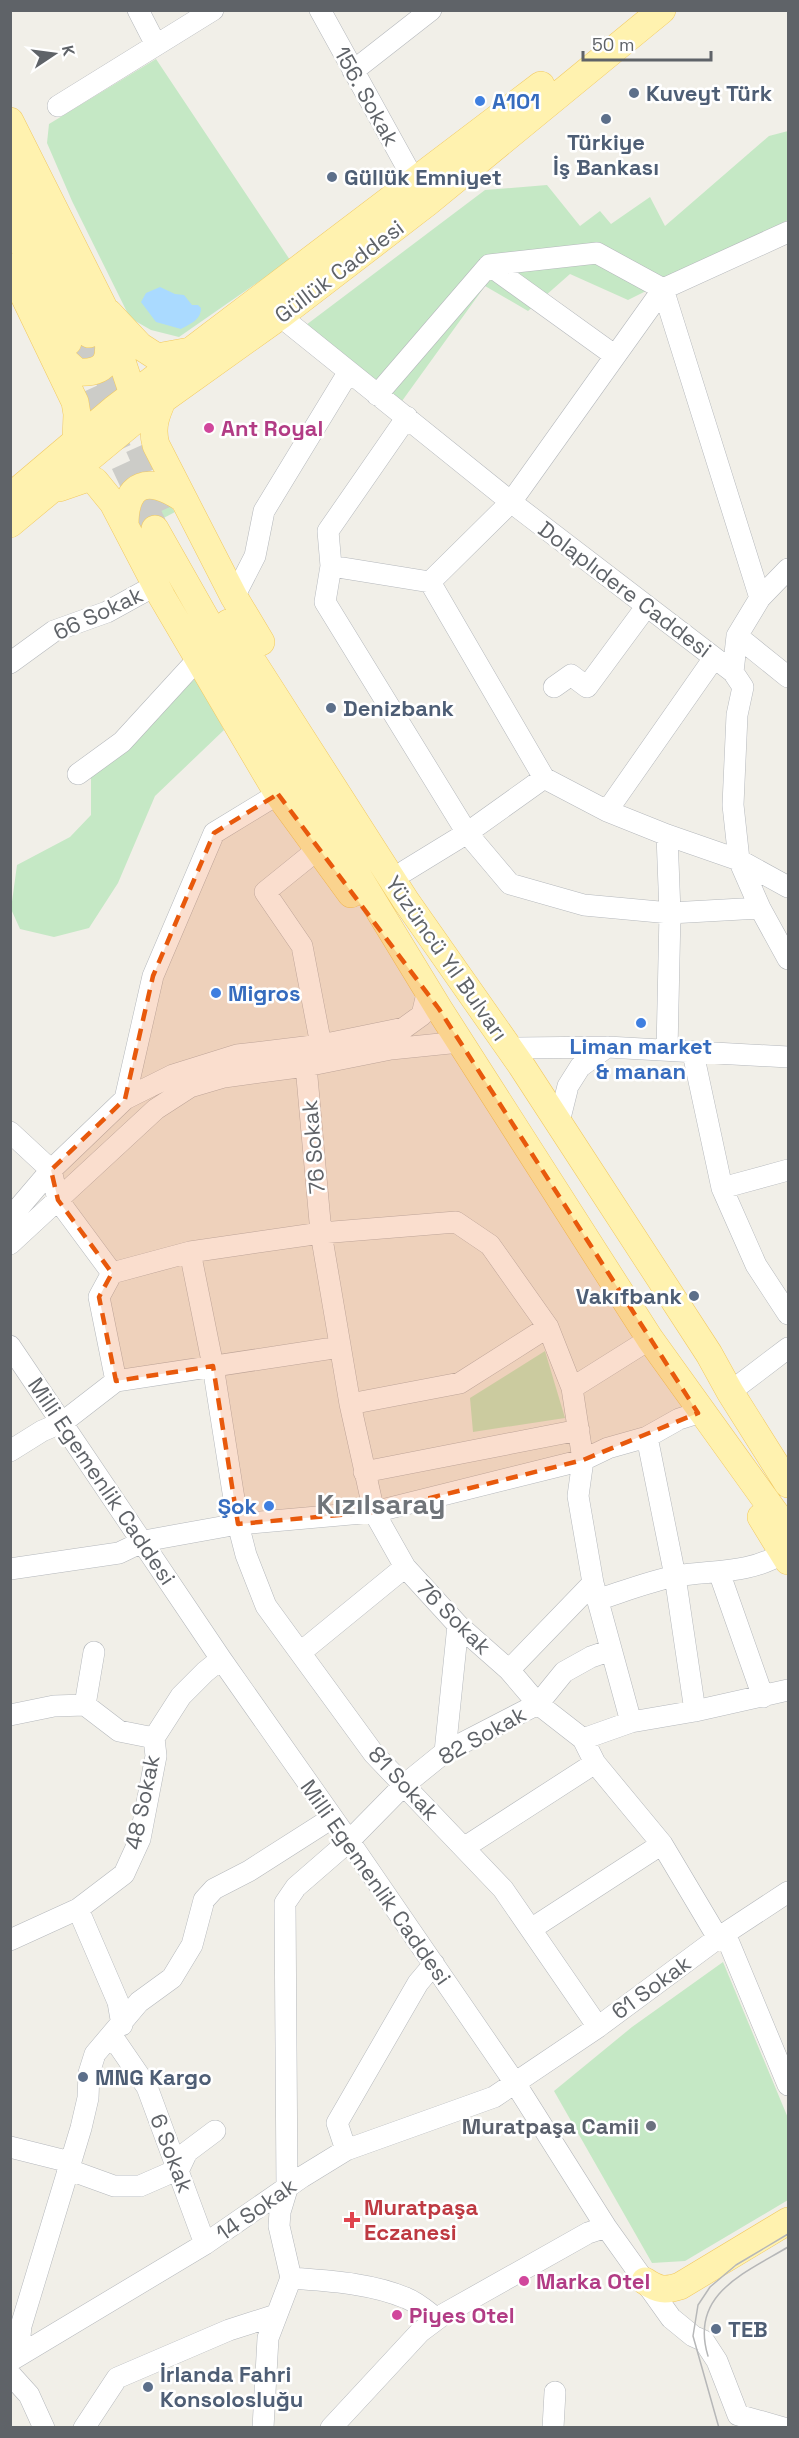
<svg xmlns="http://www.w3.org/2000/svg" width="799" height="2438" font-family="'Space Grotesk',sans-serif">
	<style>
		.green { fill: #c5e8c5 }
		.water { fill: #aadaff }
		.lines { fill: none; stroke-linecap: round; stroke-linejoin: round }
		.major-tunnel { stroke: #ccccc8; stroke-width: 27; stroke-dasharray: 27 14; stroke-linecap: butt }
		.minor-casing { stroke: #b5b8bc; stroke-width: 22 }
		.major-casing { stroke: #f2c960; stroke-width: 28 }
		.minor { stroke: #fff; stroke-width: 21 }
		.major { stroke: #fff2af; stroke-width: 27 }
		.tram { stroke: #b6b7b8; stroke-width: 1.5 }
		.marked { fill: #e8590c; fill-opacity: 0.2; stroke: #e8590c; stroke-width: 4.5; stroke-dasharray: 12 8; stroke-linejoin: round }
		.service-dot { fill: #5c6f8a; stroke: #fff; stroke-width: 2 }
		.shop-dot { fill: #3f7fe0; stroke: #fff; stroke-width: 2 }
		.hotel-dot { fill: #d1479c; stroke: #fff; stroke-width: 2 }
		.worship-dot { fill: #6b7280; stroke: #fff; stroke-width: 2 }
		.health-dot { fill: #e0444e; stroke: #fff; stroke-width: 2 }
		.labels { text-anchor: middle; stroke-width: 5; stroke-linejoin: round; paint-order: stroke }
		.service-label { font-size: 22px; font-weight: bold; fill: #4e5e75; stroke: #fff; text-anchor: start }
		.street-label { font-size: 22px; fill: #5f6368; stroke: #fff }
		.shop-label { font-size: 22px; font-weight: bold; fill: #366cbe; stroke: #fff; text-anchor: start }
		.hotel-label { font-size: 22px; font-weight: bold; fill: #b23c85; stroke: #fff; text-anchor: start }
		.worship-label { font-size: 22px; font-weight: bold; fill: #5b616d; stroke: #fff; text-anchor: end }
		.health-label { font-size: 22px; font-weight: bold; fill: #be3a42; stroke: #fff; text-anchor: start }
		.district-label { font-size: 28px; font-weight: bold; fill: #70757a; stroke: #fff }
	</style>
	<rect width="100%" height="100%" fill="#f1efe8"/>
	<path class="green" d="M 156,59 L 290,260 L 179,337 L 151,330 L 130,318 L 72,201 L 47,143 L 49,124 Z
		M 788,131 L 788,220 L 628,300 L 570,274 L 528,311 L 485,286 L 402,401 L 306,325 L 485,190 L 547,185 L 580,226 L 600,211 L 611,224 L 650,197 L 665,226 L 769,136 Z
		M 156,501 L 167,502 L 175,512 L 139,531 L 135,525 C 139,512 142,504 156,501 Z
		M 197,677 L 224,730 L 155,796 L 118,883 L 89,928 L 54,937 L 20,929 L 11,909 L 17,865 L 70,837 L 91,815 L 91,776 Z
		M 545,1351 L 565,1418 L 473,1432 L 470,1398 Z
		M 723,1962 L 788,2118 L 788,2200 L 685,2261 L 652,2263 L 554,2091 L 632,2027 Z"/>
	<path class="water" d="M 160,287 L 175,294 L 184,295 L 192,305 L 198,305 L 201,308 C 201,320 190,324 181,329 L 156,322 L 141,302 L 146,293 Z"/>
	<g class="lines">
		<path class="major-tunnel" d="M 89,334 L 171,520
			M 72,352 L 155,529"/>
		<defs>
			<path id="minor" d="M 138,10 L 156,45
				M 320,10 L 415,182
				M 353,71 L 431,10
				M 58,106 L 213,10
				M 489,265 L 614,355
				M 280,316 L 511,502 L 733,672 L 743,687 L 737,715 L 733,805 L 739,860 L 760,908 L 788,959
				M 377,395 L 489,265 L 597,253 L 663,289 L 760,598
				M 407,417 L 328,531 L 331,566 L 325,602 L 467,833 L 510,884 L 584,905 L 670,913 L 760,908
				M 331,566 L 430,582 L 511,502 L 663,289 L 788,232
				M 430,582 L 544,778 L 607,811 L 667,835 L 739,860 L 788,887
				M 234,597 L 255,556 L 264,511 L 348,373
				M 737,636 L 788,677
				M 10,663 L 54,631 L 107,612 L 156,585
				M 733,672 L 737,636 L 760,598 L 788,569
				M 554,687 L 571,675 L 587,687 L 646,607
				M 78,774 L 122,742 L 198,659
				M 607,811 L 714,658
				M 667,835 L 670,913 L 667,1050
				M 405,871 L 467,833 L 544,778
				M 518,1048 L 607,1047 L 788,1057
				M 693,1053 L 722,1188 L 756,1265 L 788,1314
				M 313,1056 L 321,1045 L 302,946 L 265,892 L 317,850
				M 306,1066 L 321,1233 L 350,1404 L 374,1512 L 405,1567 L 458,1625 L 509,1670 L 538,1704 L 583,1739 L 595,1763 L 662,1844 L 718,1938 L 729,1943 L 788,2085
				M 125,1099 L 153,976 L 214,833 L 278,794
				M 558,1126 L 568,1086 L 580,1067 L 607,1047
				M 10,1132 L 51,1170 L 58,1200 L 112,1273 L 190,1252 L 321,1233 L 456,1222 L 490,1245 L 548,1327 L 572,1388 L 583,1460 L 578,1496 L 593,1583 L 631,1722
				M 722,1188 L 788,1170
				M 10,1218 L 51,1170 L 125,1099 L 173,1075 L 237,1055 L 321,1045 L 404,1028 L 422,1015 L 426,998
				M 10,1244 L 156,1109 L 190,1087 L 224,1077 L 306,1066 L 391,1049 L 460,1042
				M 190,1252 L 213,1366 L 238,1524 L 246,1555 L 266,1606 L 374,1754 L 503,1889 L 598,2027
				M 112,1273 L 99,1297 L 116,1381
				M 10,1346 L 221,1659 L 349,1841 L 515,2083 L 606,2227 L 671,2318 L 693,2336 L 704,2341 L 717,2361 L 738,2415 L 784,2428
				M 572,1388 L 650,1339
				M 730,1392 L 788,1348
				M 350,1404 L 460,1383 L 548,1327
				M 647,1437 L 675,1576 L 695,1711
				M 10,1451 L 42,1431 L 63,1422 L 116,1381 L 340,1347
				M 364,1472 L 579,1430
				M 10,1569 L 119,1553 L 144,1541 L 238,1524 L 374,1512 L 583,1460 L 608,1448 L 647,1437 L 679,1419 L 698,1413
				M 719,1572 L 763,1697
				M 597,1600 C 622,1592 650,1581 676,1576 C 714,1570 750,1574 783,1553
				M 301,1652 L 405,1567
				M 509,1670 L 593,1583
				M 85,1705 L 94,1652
				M 10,1715 L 54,1706 L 85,1705 L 119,1731 L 154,1738
				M 583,1739 L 631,1722 L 695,1711 L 788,1690
				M 445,1752 L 458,1625
				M 465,1847 L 595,1763
				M 78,1909 L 118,2002 L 122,2025
				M 531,1929 L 662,1844
				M 10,1940 L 78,1909 L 124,1874 L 140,1839 L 156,1756 L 154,1738 L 181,1696 L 205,1672 L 221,1659
				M 112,2036 L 147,2087 L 205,2244
				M 10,2147 L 70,2162
				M 346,2150 L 337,2123 L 418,1983 L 434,1964
				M 67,2169 L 114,2186 L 140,2186 L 179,2169 L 187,2152 L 215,2131
				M 291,2278 C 329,2281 371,2283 406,2298 C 417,2302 428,2312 437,2319
				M 18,2356 L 21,2326 L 81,2128 L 88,2098 L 89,2073 L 95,2054 L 139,2002 L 172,1978 L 192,1945 L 204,1900 L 214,1889 L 249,1871 L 332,1818
				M 10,2361 L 205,2244 L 302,2177 L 346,2150 L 494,2097 L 598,2027 L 718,1938 L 788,1892
				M 10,2374 L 29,2395 L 44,2428
				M 84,2428 L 117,2378 L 229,2330 L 276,2315
				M 263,2428 L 268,2338 L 291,2278 L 279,2226 L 280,2212 L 287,2189 L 285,1903 L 296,1887 L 349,1841 L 403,1786 L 445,1752 L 538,1704 L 564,1672 L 591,1657 L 611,1650
				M 331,2428 L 420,2332 L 444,2314 L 588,2233 L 606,2227
				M 553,2428 L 555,2392"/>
			<path id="major" d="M 10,121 L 104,308 L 139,412
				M 10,166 L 89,334
				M 10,216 L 68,342
				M 10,267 L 75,402 L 77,414 L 76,439
				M 109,313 L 140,346 L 157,357 L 190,351
				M 54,351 L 77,372 C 110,374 111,357 107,330
				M 163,399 C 156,415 151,427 156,445 L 234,597 L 261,642
				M 59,488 L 88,478 L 95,481 L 113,503 L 162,597 L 278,794 L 351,894
				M 10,497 L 114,409 L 541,85
				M 10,524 L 140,416 L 280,316 L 427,203 L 662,10
				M 125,525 C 125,481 149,476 182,498
				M 155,529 L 269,730 L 439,1009 L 650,1339 L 788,1531
				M 228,623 L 406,901 L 521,1065 L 709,1354 L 730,1392 L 788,1484
				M 761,1517 L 788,1561
				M 645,2281 C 658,2290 665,2291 680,2286 L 788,2221"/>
		</defs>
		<use href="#minor" class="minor-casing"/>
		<use href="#major" class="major-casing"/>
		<use href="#minor" class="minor"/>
		<use href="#major" class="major"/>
		<path class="tram" d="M 708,2356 C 689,2294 745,2273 788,2247
			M 719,2428 L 693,2336 L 698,2305 L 710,2287 L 736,2265 L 788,2234"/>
	</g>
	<path class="marked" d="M 278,794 L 439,1009 L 698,1413 L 583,1460 L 374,1512 L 238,1524 L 213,1366 L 116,1381 L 99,1297 L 112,1273 L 58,1200 L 51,1170 L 125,1099 L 153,976 L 214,833 Z"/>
	<g class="service-dot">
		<circle cx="634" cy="93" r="6"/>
		<circle cx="606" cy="119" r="6"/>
		<circle cx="332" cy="177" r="6"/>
		<circle cx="331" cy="708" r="6"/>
		<circle cx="694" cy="1296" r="6"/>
		<circle cx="83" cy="2077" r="6"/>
		<circle cx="716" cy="2329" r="6"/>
		<circle cx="148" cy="2387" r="6"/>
	</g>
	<g class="shop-dot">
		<circle cx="480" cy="101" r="6"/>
		<circle cx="216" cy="993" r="6"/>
		<circle cx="641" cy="1023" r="6"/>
		<circle cx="269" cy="1506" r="6"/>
	</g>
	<g class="hotel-dot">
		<circle cx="209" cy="428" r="6"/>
		<circle cx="524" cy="2281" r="6"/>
		<circle cx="397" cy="2315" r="6"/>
	</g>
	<circle class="worship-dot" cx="651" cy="2126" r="6"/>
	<path class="health-dot" d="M349 2211h6v6h6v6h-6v6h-6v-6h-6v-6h6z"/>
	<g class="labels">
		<g class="service-label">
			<text x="646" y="101">Kuveyt Türk</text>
			<text x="606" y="150" text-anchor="middle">Türkiye<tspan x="606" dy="25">İş Bankası</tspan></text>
			<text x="344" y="185">Güllük Emniyet</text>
			<text x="343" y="716">Denizbank</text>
			<text x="682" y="1304" text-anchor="end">Vakıfbank</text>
			<text x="95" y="2085">MNG Kargo</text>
			<text x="728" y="2337">TEB</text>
			<text x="160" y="2382">İrlanda Fahri<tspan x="160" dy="25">Konsolosluğu</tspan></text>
		</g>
		<g class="street-label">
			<text transform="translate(367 96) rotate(61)" y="8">156. Sokak</text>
			<text transform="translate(339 271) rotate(-37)" y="8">Güllük Caddesi</text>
			<text transform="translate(625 589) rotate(37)" y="8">Dolaplıdere Caddesi</text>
			<text transform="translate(98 613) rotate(-25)" y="8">66 Sokak</text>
			<text transform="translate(447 958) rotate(55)" y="8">Yüzüncü Yıl Bulvarı</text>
			<text transform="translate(313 1147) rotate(-95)" y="8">76 Sokak</text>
			<text transform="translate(102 1481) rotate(56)" y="8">Milli Egemenlik Caddesi</text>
			<text transform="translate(454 1617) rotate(45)" y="8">76 Sokak</text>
			<text transform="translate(482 1735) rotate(-29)" y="8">82 Sokak</text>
			<text transform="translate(404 1783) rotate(47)" y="8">81 Sokak</text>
			<text transform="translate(142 1802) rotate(-78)" y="8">48 Sokak</text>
			<text transform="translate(376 1882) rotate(55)" y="8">Milli Egemenlik Caddesi</text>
			<text transform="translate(651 1987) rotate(-36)" y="8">61 Sokak</text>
			<text transform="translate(172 2153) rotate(69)" y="8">6 Sokak</text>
			<text transform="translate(256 2209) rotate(-35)" y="8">14 Sokak</text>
		</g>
		<g class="shop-label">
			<text x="492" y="109">A101</text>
			<text x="228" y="1001">Migros</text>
			<text x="641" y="1054" text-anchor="middle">Liman market<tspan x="641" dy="25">&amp; manan</tspan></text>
			<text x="257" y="1514" text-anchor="end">Şok</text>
		</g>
		<g class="hotel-label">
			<text x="221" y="436">Ant Royal</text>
			<text x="536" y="2289">Marka Otel</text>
			<text x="409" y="2323">Piyes Otel</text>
		</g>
		<g class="worship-label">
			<text x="639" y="2134">Muratpaşa Camii</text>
		</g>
		<g class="health-label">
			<text x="364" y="2215">Muratpaşa<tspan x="364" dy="25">Eczanesi</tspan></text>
		</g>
		<g class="district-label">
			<text x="381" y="1514">Kızılsaray</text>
		</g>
	</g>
	<rect width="799" height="2438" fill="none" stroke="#5f6368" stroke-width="24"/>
	<g transform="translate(54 54) rotate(77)" stroke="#ffffff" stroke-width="4.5" paint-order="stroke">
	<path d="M0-4.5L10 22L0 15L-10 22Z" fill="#5f6368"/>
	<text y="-9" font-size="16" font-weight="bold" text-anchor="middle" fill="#5f6368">K</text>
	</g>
	<path d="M583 51v9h128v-9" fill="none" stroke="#5f6368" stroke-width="3"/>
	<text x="592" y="51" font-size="18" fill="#5f6368" stroke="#ffffff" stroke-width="4.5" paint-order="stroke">50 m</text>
</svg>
